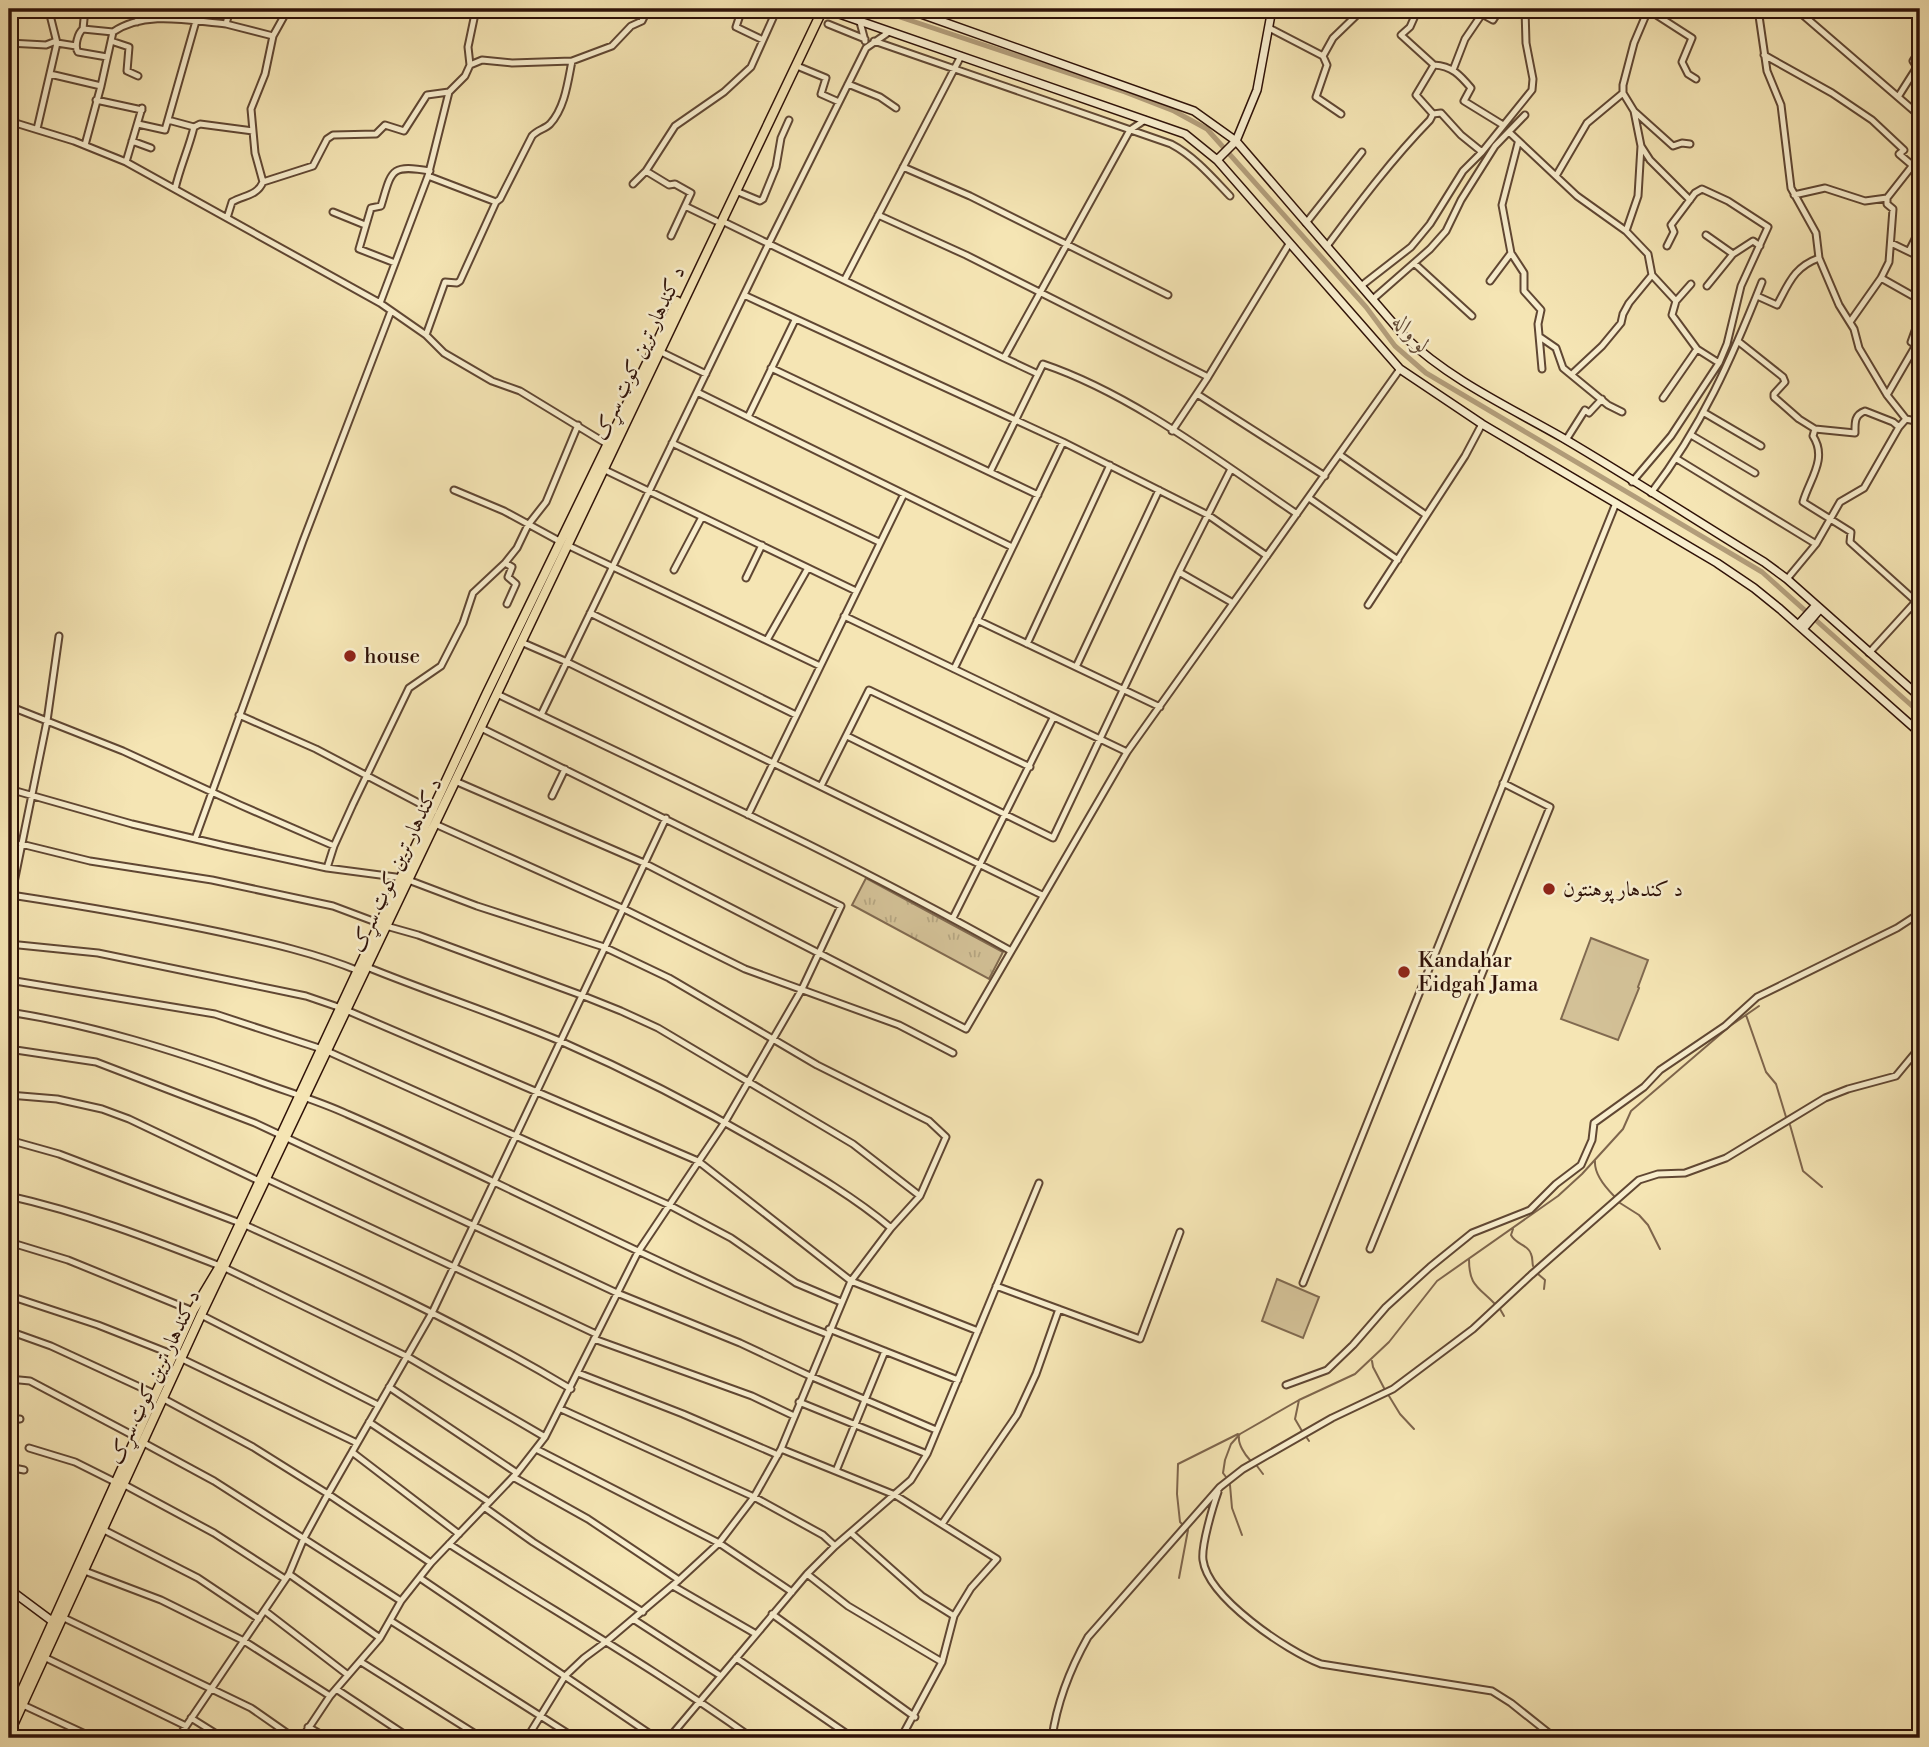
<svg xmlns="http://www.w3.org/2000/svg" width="1929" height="1747" font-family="'Libre Bodoni',Amiri,serif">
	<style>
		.green { fill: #d3c197; stroke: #816a50; stroke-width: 2 }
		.park { fill: url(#park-tufts); stroke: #816a50; stroke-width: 2 }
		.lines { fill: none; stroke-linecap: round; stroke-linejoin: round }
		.stream { stroke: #7e654c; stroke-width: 2 }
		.canal { stroke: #b29d7a; stroke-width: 5 }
		.street-casing { stroke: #604733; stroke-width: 9 }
		.secondary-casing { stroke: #2f1208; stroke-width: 10 }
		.primary-casing { stroke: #2f1208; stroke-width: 11 }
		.street { stroke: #f8eece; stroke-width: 5 }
		.secondary { stroke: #f8eece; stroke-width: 7 }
		.primary { stroke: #f5e5b4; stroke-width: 8 }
		.poi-dot { fill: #8f2418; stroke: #f8eece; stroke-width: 2.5 }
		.labels { text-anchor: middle; stroke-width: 5; stroke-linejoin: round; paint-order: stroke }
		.street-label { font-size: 21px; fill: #2f1208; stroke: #f8eece }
		.poi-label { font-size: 21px; fill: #2f1208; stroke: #f8eece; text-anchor: start }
		.water-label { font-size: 23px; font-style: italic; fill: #634a36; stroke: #f8eece }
	</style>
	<defs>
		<pattern id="park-tufts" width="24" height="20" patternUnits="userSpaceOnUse" patternTransform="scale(1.75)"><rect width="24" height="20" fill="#d3c197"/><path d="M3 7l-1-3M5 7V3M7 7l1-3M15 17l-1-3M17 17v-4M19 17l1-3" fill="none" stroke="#b5a581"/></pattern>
	</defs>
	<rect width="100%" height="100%" fill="#f5e5b4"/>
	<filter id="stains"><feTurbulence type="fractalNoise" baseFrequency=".00286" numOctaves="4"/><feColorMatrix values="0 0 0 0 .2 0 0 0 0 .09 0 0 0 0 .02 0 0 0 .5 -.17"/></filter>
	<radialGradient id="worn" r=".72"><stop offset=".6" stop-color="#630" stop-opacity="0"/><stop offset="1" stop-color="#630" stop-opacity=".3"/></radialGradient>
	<path class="green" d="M 1591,938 L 1648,960 L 1638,987 L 1639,988 L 1618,1040 L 1561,1019 Z
		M 1277,1279 L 1319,1297 L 1303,1338 L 1262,1321 Z"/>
	<path class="park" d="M 866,878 L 1003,952 L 989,979 L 852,905 Z"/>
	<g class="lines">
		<path class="stream" d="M 1746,1015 L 1766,1072 L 1776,1084 L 1786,1117
			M 1790,1125 L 1803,1171 L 1822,1187
			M 1595,1161 C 1594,1174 1605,1187 1614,1196
			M 1620,1203 L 1639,1215 L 1648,1225 L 1660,1249
			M 1513,1229 L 1511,1235 C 1516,1245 1528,1244 1531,1254 C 1533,1258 1532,1262 1533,1266
			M 1469,1259 C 1469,1285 1477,1286 1494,1303
			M 1538,1274 L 1545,1280 L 1544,1289
			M 1500,1309 L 1504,1316
			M 1372,1361 L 1373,1367 L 1384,1388
			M 1389,1396 L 1400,1414 L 1414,1429
			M 1299,1400 L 1295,1419 L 1302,1431
			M 1239,1437 C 1238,1444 1245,1455 1250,1460
			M 1307,1438 L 1309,1441
			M 1257,1466 L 1263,1474
			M 1226,1477 L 1223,1473 L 1225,1460 L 1231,1444 L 1240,1434 L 1299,1400 L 1355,1374 L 1389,1342 L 1437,1281 L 1558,1196 L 1582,1174 L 1623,1129 L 1631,1111 L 1730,1026 L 1759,1006
			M 1230,1485 L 1232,1508 L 1242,1535
			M 1182,1524 L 1180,1522 L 1177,1494 L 1178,1464 L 1238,1434
			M 1179,1578 L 1188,1530"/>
		<path class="canal" d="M 876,9 L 1125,92 L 1174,111 L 1207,129 L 1366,307 L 1395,346 L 1426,373 L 1762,572 L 1920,713"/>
		<defs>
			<path id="street" d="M 742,9 L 736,27 L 763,40
				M 1410,9 L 1414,18 L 1410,27 L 1401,35 L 1434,65 C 1452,66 1460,75 1471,88 L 1464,101 L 1503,125
				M 1647,9 L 1692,38 L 1682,62 L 1688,74 L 1696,79
				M 1758,9 L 1767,71 L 1781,105 L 1791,188 L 1816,233 L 1819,258 L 1839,305 L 1854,329 L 1859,348 L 1887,395 L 1906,419 L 1920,422
				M 1796,9 L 1920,116
				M 1648,10 L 1634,43 L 1623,85 L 1623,93 L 1634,111 L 1641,146 L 1650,160 L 1690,200
				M 137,22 L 141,9
				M 860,22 L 865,41
				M 226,24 L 273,36
				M 828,24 L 865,39
				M 1269,28 L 1323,56 L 1327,65 L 1316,97 L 1341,114
				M 83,29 L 85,9
				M 111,41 L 129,47 L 127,71 L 138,76
				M 874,41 L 1171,144 C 1194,156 1212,177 1230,196
				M 9,43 L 46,45 L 56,41
				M 57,43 L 76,46
				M 1764,55 L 1832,93 L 1872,120 L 1904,150 L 1899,154 L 1912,165
				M 1323,56 L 1333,38 L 1363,9
				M 107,57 L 78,52 C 74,46 78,33 83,29 L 113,32
				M 470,65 L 482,60 L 512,63 L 572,61 L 612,46 L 631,26 L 642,21 L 648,9
				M 1434,65 L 1416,95 L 1433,114 L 1441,113 L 1461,135 L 1482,152
				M 797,66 L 826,78 L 821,94 L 839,102
				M 1453,70 L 1465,39 L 1482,14 L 1493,20 L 1500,9
				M 50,74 L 101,86
				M 848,84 L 880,97 L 896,108
				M 1898,97 L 1917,67 L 1913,61 L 1920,50
				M 96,100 L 142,110
				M 1634,111 L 1673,146 L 1682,143 L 1690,144
				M 168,120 L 194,127 L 200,124 L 253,131
				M 9,121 L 74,141 L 126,162 L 380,303 L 426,335 L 444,353 L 492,381 L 520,391 L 607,444
				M 138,124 L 165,130 L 196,21
				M 37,129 L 57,43 L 50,15 L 45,9
				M 1509,132 L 1577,196 L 1626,231 L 1648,254 L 1652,275 L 1676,301 L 1672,315 L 1697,349 L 1719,363
				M 132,141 L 151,148
				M 1518,143 L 1502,205 L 1511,253 L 1524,273 L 1524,291 L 1541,310 L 1538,324 L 1542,369
				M 85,145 L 101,86 L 113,32 C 145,10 190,21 226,24 L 230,9
				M 126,162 L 142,108
				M 903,167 L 970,196 L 1168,295
				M 646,171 L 669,185 L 675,184 L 691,193 L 671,236
				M 428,176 L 496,202
				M 1556,176 L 1587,123 L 1623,93
				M 263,182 L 313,166 L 327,139 L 333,135 L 376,134 L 385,125 L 404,131 L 427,95 L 449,92
				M 633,184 L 646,171 L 675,126 L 724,92 L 751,67 L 777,9
				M 175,189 C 180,167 189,148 194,127
				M 736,191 L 760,201 L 763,199 L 776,167 L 781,138 L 789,120
				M 1794,195 L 1825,188 L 1865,201 L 1887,198 L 1920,156
				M 685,206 L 716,221
				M 333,212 L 365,225
				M 878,215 L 966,255 L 1208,377
				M 227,218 L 232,202 C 244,195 257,196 263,182 L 255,153 L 251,109 L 265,74 L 273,36 L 288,9
				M 722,221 L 1004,358 L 1130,130 L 1145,120
				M 1306,223 L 1362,152
				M 1626,231 L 1638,196 L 1641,146
				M 1706,235 L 1733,254
				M 1891,243 L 1920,257
				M 1327,246 C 1359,203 1392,159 1430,120 L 1433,114
				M 1909,251 L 1920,229
				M 395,263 L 359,249 L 371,208 L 381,206 C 392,170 390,164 430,171
				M 1414,263 L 1472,316
				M 1881,278 L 1920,300
				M 845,279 L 961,56
				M 1490,281 L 1511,253
				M 1361,286 L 1411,247 L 1430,224 L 1463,171 L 1482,152 L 1532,90 L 1533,79 L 1526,43 L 1525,9
				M 1707,286 L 1733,254 L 1753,241 L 1760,246
				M 744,295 L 1063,442 L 1208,515 L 1267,556
				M 1757,296 L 1777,305 C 1789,283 1794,267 1819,258
				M 1373,299 L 1430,249 L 1446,231 L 1461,200 L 1495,146 L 1525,115
				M 1676,301 L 1691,284
				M 380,303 L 428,176 L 449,92 L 465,76 L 470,65 L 468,47 L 476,9
				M 1920,317 L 1911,342 L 1920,348
				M 1850,322 L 1881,278 L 1889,262 L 1893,209 L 1887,204 L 1887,198
				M 426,335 L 445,282 L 457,283 L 460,281 L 496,202 L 500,199 L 532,136 C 537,130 545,129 550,124 C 565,108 568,81 572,61
				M 1540,337 L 1556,348 L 1563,368 L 1608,405 L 1622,412
				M 1739,342 L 1783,377 L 1785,382 L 1774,394 L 1774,397 L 1799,419 L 1815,429 L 1855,433 C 1855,423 1854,415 1865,411 L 1893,422 L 1899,427
				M 659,351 L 706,374
				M 1004,358 L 1038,374
				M 771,368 L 1038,495
				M 1572,374 L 1602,346 L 1621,323 L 1623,314 L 1629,303 L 1652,275
				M 697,392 L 1012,547
				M 1197,394 L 1325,476
				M 1887,395 L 1916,345
				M 1663,398 L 1697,349
				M 1703,412 L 1761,446
				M 748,417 L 795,320
				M 1815,429 L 1813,436 C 1828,459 1809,480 1803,502 L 1851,532 L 1850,542 L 1920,605
				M 1172,431 L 1208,377 L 1289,244
				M 1691,435 L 1755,473
				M 1566,440 L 1585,410 L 1589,413 L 1602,399
				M 672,443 L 879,542
				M 1340,455 L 1426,515
				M 1677,459 L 1816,544
				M 603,469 L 856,591
				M 990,472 L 1043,364 C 1132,394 1219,461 1297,514
				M 1632,482 L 1671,436 L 1719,363 L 1727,344 L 1741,286 L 1768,227 L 1728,201 L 1702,189 L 1695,193 L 1671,225 L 1674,232 L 1667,246
				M 454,490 L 504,511 L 561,542
				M 1651,493 C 1701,428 1732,358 1762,282
				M 1309,498 L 1398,560
				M 567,545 L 820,666
				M 505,563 L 512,567 L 508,577 L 516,584 L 507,604
				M 674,570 L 702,517
				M 1179,572 L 1233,603
				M 746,578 L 762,545
				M 1787,579 L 1816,544 L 1840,502 L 1864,488 L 1899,427 L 1906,419
				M 1368,605 L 1465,456 L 1482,424
				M 590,613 L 796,715
				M 844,616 L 1127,752
				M 977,620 L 1160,707
				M 767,640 L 808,568
				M 521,642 L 567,662 L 1042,895
				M 1027,644 L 1110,465
				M 1869,653 L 1920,597
				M 1076,667 L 1159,490
				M 954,669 L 1063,442
				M 497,694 C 669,777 844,857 1011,951
				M 9,706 L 123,751 L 240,805 L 334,846
				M 239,715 L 316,749 L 434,811
				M 541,715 L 769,243 L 866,48 L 889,32
				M 847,736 L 1053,838 L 1179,572 L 1231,469
				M 455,781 L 644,863 L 966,1029 L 1127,752 L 1400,369
				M 821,786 L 869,690 L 1030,767
				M 9,789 L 132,824 L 225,846 L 327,868 L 403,878 L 477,906 L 604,947 L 669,978 L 817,1065 L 929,1121 L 946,1137 L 920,1196 L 891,1228 L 851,1281 L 781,1449 L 754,1497 L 719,1543 L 679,1580 L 607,1641 L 584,1658 L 565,1676 L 527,1738
				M 552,796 L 565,769
				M 748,815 L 904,494
				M 435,824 L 622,908 L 745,969 L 899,1025 L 953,1053
				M 195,839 L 303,541 L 391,311
				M 21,844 L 90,861 L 212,880 L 333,906 L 381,924
				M 327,868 L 334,846 L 353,804 L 409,688 L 441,666 L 463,623 L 473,593 L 505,563 L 517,548 L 528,525 L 546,502 L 578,425
				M 11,895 C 83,906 153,918 224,933 C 270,943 315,953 359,971
				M 9,907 L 47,721 L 59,636
				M 953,918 L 1053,718
				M 386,926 L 418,935 L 581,995 L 621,1011 L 658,1028 L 853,1144 L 920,1196
				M 9,944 L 98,953 L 306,996 L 341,1008
				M 367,967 C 431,993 496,1014 560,1041 C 631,1072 701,1108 768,1147 C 811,1172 853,1196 891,1228
				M 9,980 L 215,1014 L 322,1049
				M 346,1010 L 698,1161 L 851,1281 L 978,1331
				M 9,1012 C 93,1025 173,1050 253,1079 C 284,1091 317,1100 347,1114 C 508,1184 663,1270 827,1334
				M 9,1049 L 96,1062 L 255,1123 L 617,1293 L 740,1343 L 810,1376 L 936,1430
				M 327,1051 L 669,1205 L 731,1238 L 796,1283 L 841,1302
				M 9,1095 L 57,1099 L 102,1109 L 129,1119 L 259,1181
				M 9,1140 L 59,1154 L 240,1223
				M 267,1179 L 596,1334
				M 9,1196 C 81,1212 151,1239 220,1266
				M 245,1225 C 358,1276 464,1325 571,1389
				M 9,1242 L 68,1260 L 193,1311
				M 1370,1249 L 1550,807 L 1503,783
				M 225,1268 L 408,1357 L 545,1437
				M 1303,1283 L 1616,503
				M 9,1285 L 10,1286
				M 996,1286 L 1140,1339 L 1180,1232
				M 13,1297 L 98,1325 L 174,1355
				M 201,1315 L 378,1405
				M 829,1329 L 958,1380
				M 9,1331 L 51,1346 L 155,1394
				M 594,1339 L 752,1396 L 794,1416
				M 180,1358 L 357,1443
				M 578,1373 L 683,1414 L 778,1455
				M 9,1379 L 30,1381 L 136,1437
				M 1286,1385 L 1327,1370 L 1353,1345 L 1386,1307 L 1430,1267 L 1472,1233 L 1530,1210 L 1556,1184 L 1581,1165 L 1592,1140 L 1594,1123 L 1644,1087 L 1660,1070 L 1725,1026 L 1757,997 L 1897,928 L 1920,913
				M 389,1387 L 517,1473
				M 162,1398 L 253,1447 L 328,1494 L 431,1563
				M 799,1402 L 927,1454
				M 561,1409 L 754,1497 L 823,1535 L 835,1546
				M 9,1420 L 20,1419
				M 369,1422 L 489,1502
				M 142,1442 L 214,1481 L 401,1601
				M 29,1448 L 75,1462 L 115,1482
				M 536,1449 L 719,1543 L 792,1592
				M 781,1449 L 895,1495 L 997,1559 L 971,1588 L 954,1616 L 942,1662 L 901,1738
				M 352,1452 L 459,1534
				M 9,1467 L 24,1470
				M 836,1471 L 885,1351
				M 513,1477 L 588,1519 L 679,1580
				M 123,1484 L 214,1533 L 285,1579
				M 1218,1492 C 1213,1506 1201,1546 1203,1560 C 1208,1598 1287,1651 1321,1664 L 1492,1691 L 1511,1703 L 1555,1738
				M 484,1507 L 533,1542 L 643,1612
				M 942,1524 L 1017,1415 L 1036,1374 L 1059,1309
				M 102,1529 L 198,1578 L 259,1619
				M 851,1533 L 922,1596 L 954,1616
				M 449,1544 C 550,1609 654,1668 752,1738
				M 82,1570 L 161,1600 L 244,1641 L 330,1696
				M 289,1574 L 380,1638
				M 807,1574 L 848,1606 L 942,1662
				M 420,1578 L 656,1738
				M 673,1586 L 756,1634
				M 265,1611 L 348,1675
				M 772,1614 L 915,1717
				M 62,1617 L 251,1708 L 294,1738
				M 633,1619 L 721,1676
				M 391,1621 L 575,1738
				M 44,1657 L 186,1726
				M 736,1658 L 853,1738
				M 361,1662 L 482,1738
				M 336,1689 L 410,1738
				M 23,1705 L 94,1738
				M 191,1718 L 223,1738
				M 308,1727 L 327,1738
				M 178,1738 L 289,1574 L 304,1538 L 328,1494 L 433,1311 L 666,818
				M 302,1738 L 330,1696 L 380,1638 L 401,1601 L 431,1563 L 517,1473 L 545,1437 L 638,1252 L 725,1122 L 802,989 L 841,906 L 481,728
				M 669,1738 L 807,1574 L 835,1546 L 911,1480 L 927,1454 L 1039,1183
				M 1052,1738 C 1057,1702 1070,1669 1088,1637 L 1220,1487 L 1243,1469 L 1332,1418 L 1393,1389 L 1473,1329 L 1531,1275 L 1639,1180 L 1658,1174 L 1685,1173 L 1726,1158 L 1825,1098 L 1848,1089 L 1896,1076 L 1920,1047"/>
			<path id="secondary" d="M 825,9 L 1185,134 L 1217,160 L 1400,369 L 1482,424 L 1717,563 L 1754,588 L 1780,609 L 1920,733
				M 907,9 L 1194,111 L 1236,141 L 1405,337 C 1450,380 1509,407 1563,438 C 1631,478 1697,521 1764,562 L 1787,579 L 1920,697
				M 1217,160 L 1236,141 L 1257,90 L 1272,9
				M 1798,625 L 1816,605
				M 1803,629 L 1820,609
				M 9,1589 L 56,1624"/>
			<path id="primary" d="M 9,1719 L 193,1311 L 220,1266 L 486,695 L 677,301
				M 9,1734 L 201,1315 L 821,13"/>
		</defs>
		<use href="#street" class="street-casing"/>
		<use href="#secondary" class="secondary-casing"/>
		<use href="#primary" class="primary-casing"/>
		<use href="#street" class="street"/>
		<use href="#secondary" class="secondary"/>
		<use href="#primary" class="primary"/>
	</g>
	<g class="poi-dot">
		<circle cx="350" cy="656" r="7"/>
		<circle cx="1549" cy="889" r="7"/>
		<circle cx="1404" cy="972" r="7"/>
	</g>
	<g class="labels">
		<g class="street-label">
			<text transform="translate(639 353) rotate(-65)" y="7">د کندهار ترين کوټ سړک</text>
			<text transform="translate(396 865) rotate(-65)" y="7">د کندهار ترين کوټ سړک</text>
			<text transform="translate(154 1377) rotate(-65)" y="7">د کندهار ترين کوټ سړک</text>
		</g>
		<g class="poi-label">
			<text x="364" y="663">house</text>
			<text x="1563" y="896">د کندهار پوهنتون</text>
			<text x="1418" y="967">Kandahar<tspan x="1418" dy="24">Eidgah Jama</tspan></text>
		</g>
		<g class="water-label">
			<text transform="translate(1412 333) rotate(47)" y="8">لو واله</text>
		</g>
	</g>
	<rect width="1929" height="1747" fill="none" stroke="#f5e5b4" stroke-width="35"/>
	<rect x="10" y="10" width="1908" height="1726" fill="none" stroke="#2f1208" stroke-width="3.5"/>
	<rect x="18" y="18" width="1894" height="1712" fill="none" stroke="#2f1208" stroke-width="2"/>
	<rect width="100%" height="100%" filter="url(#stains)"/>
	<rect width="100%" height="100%" fill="url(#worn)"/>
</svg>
